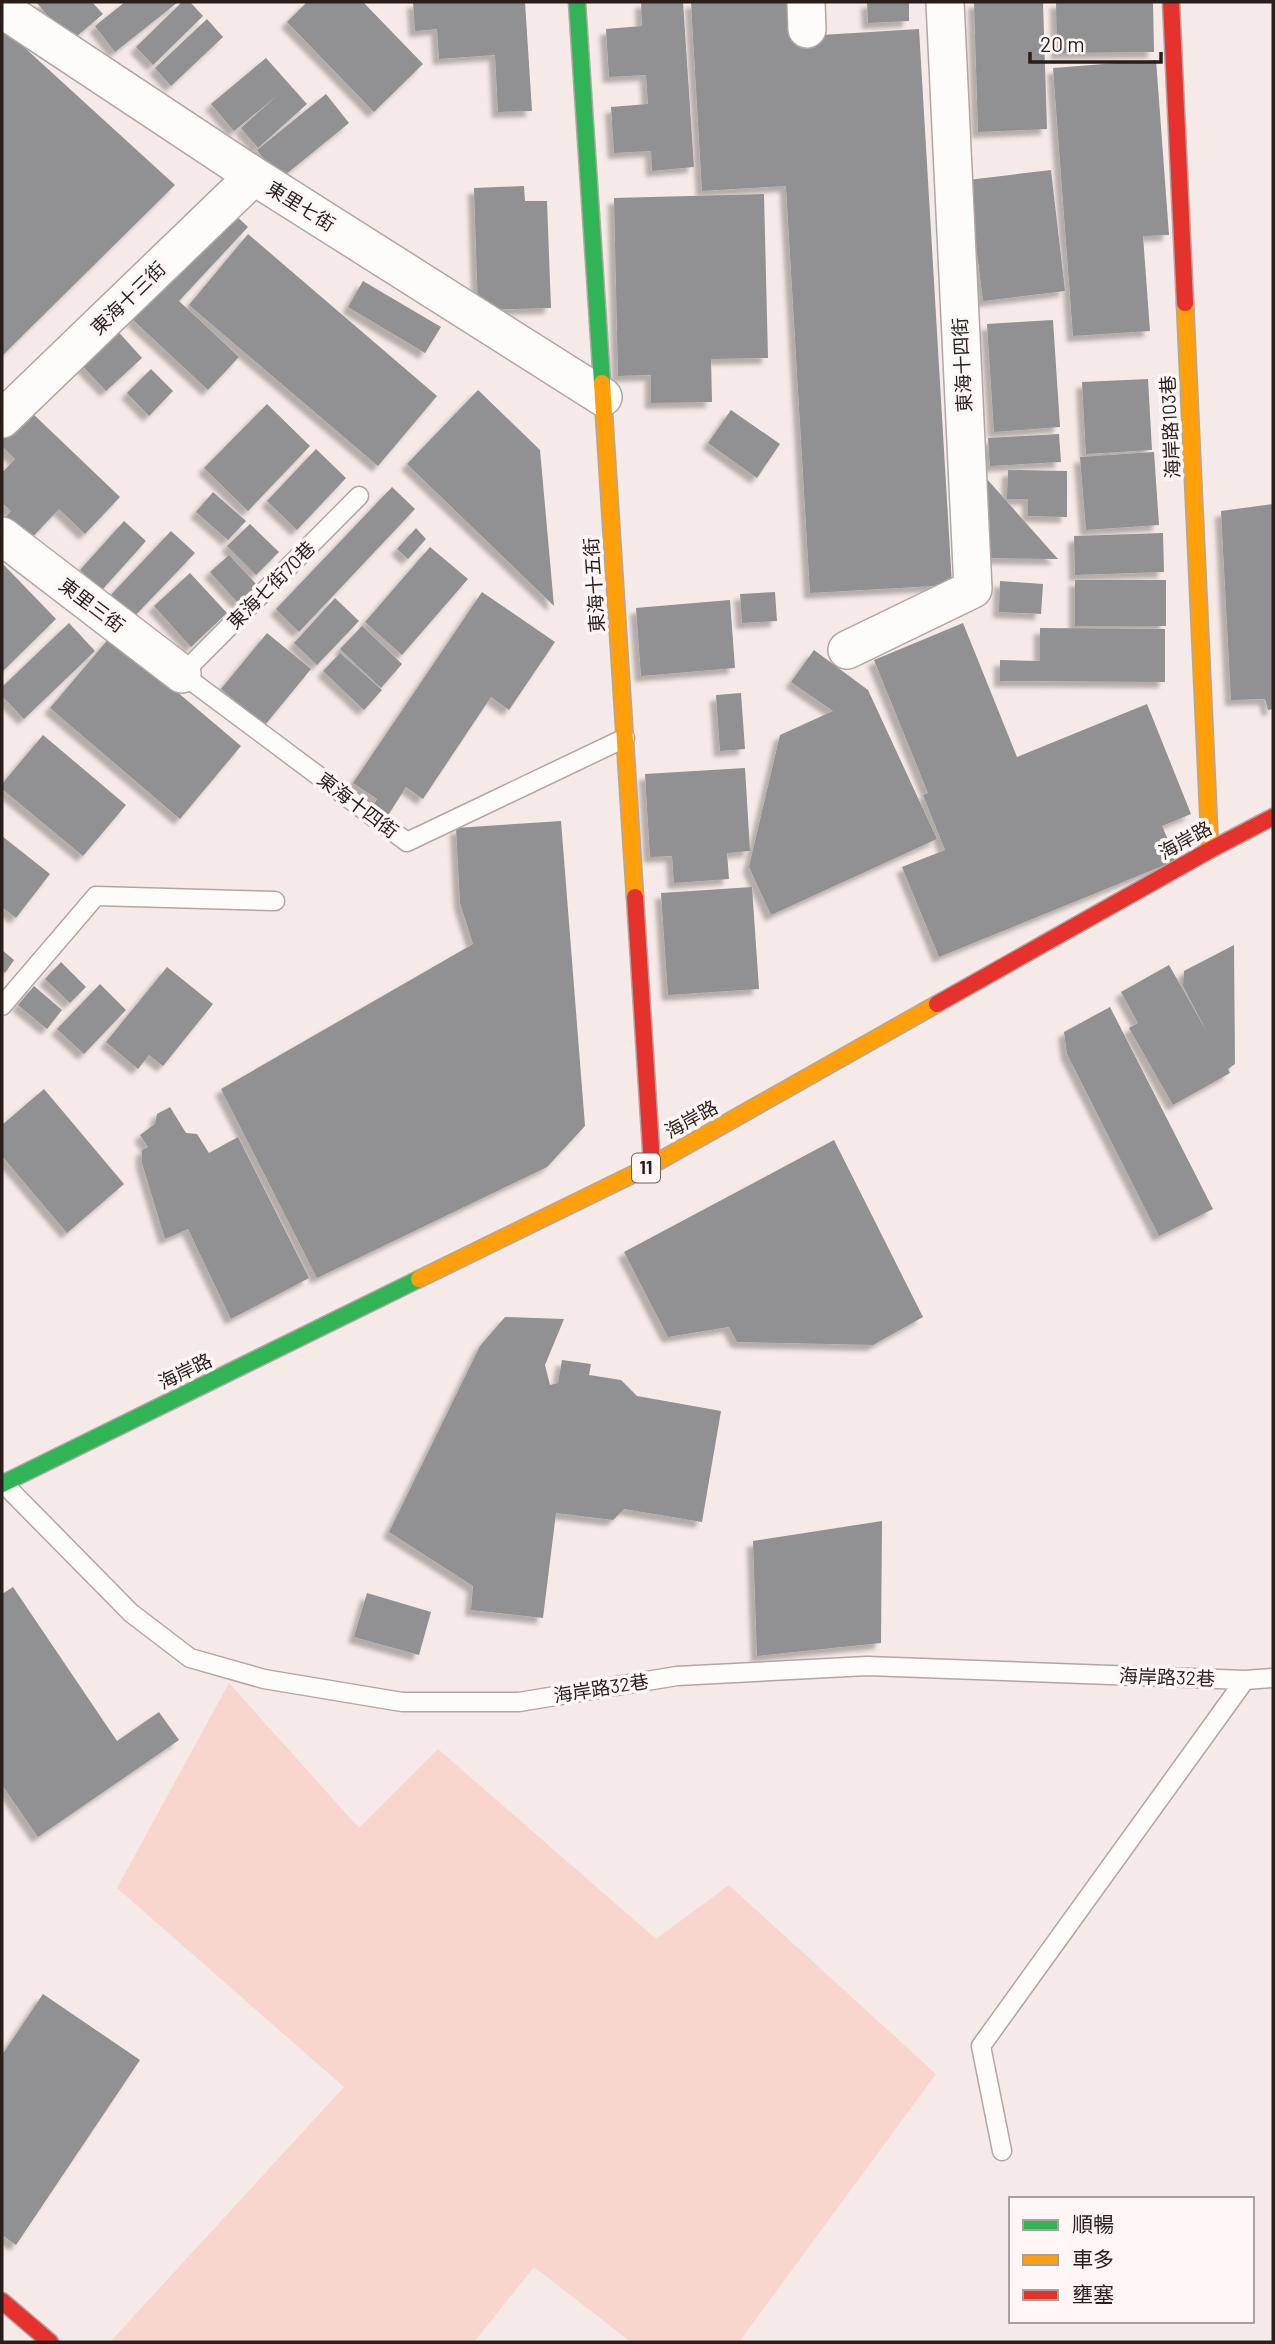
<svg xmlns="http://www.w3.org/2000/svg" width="1275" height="2344" font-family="Barlow,'Noto Sans TC',sans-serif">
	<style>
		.green { fill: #f8d6cd }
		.building { fill: #919092; filter: url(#shadow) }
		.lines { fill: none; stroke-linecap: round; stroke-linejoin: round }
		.lane-casing { stroke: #b1a6a3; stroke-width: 21 }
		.street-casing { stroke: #b1a6a3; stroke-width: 40 }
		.fast-casing { stroke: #b1a6a3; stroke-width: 19 }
		.slow-casing { stroke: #b1a6a3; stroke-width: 19 }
		.jam-casing { stroke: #b1a6a3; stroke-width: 19 }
		.lane { stroke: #fefcfb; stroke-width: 18 }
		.street { stroke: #fefcfb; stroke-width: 37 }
		.fast { stroke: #30b455; stroke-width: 16 }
		.slow { stroke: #ff9f0a; stroke-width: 16 }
		.jam { stroke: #e5322d; stroke-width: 16 }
		.labels { text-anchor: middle; stroke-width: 7; stroke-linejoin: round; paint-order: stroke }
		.shield { fill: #fef7f5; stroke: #6a5f5c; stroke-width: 2 }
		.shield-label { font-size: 18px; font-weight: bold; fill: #2a1e1b }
		.street-label { font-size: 19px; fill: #2a1e1b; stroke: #fef7f5 }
	</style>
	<defs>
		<filter id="shadow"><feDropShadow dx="-6" dy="6" stdDeviation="2" flood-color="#0004"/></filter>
	</defs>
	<rect width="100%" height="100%" fill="#f5eae7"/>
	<path class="green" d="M 229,1683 L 359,1828 L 438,1749 L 656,1939 L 729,1885 L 936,2074 L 739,2342 L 631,2342 L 534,2267 L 474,2342 L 110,2342 L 344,2087 L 117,1888 Z"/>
	<path class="building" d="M 36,2 L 92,2 L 103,14 L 70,42 Z
		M 125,2 L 178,2 L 115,52 L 95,26 Z
		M 182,2 L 190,2 L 203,16 L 153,65 L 136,47 Z
		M 307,2 L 363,2 L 423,64 L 374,112 L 287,22 Z
		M 413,2 L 525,2 L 532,111 L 498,112 L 495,55 L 439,59 L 437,29 L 415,31 Z
		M 641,2 L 683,2 L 694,167 L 652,171 L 651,151 L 614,153 L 611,107 L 648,104 L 646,75 L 609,77 L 606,29 L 642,26 Z
		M 691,2 L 803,2 L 805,36 L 919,29 L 952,585 L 810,593 L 786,186 L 702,191 Z
		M 867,2 L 909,2 L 909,21 L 868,23 Z
		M 974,2 L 1043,2 L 1047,129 L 978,132 Z
		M 1056,2 L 1153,2 L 1154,52 L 1057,53 Z
		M 207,19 L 223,37 L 171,86 L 155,68 Z
		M 2,27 L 175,185 L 2,356 Z
		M 266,58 L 307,104 L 258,148 L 241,128 L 279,94 L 234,131 L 211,104 Z
		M 1156,60 L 1169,235 L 1143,236 L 1150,331 L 1073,336 L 1053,68 Z
		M 326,94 L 349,123 L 280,179 L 257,150 Z
		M 1051,170 L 1065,291 L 983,301 L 968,180 Z
		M 524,186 L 525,201 L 547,201 L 551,308 L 478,310 L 474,188 Z
		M 764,194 L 768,358 L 711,359 L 712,402 L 651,403 L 651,375 L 618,376 L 614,198 Z
		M 232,212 L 248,227 L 179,301 L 239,357 L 208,390 L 132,319 Z
		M 248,234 L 437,396 L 378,466 L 189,305 Z
		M 363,281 L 441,327 L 425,353 L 348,307 Z
		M 1053,320 L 1060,427 L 994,432 L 987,324 Z
		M 113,326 L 142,358 L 106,391 L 77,360 Z
		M 151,369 L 173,391 L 149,416 L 127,393 Z
		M 1148,379 L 1152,450 L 1086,454 L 1082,382 Z
		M 478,390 L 540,450 L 554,606 L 407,464 Z
		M 267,404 L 310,446 L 248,511 L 204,468 Z
		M 731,410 L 780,444 L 757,478 L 708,443 Z
		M 30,411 L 120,497 L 85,534 L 59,509 L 25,545 L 2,521 L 11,511 L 2,503 L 2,473 L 15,459 L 2,446 L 2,440 Z
		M 1059,434 L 1061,462 L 990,466 L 988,438 Z
		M 316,449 L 346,478 L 297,530 L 267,501 Z
		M 1154,452 L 1159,525 L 1086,530 L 1080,457 Z
		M 1008,470 L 1067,471 L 1067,517 L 1028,516 L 1028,499 L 1007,499 Z
		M 986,478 L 1058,559 L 985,558 Z
		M 392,487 L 415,509 L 299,632 L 276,609 Z
		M 213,492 L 246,521 L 228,540 L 196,512 Z
		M 1273,504 L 1273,709 L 1268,710 L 1265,699 L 1231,700 L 1221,511 Z
		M 124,521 L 146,541 L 102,590 L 80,570 Z
		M 250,524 L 279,552 L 256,575 L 227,546 Z
		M 416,528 L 426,539 L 408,559 L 397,549 Z
		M 171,531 L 195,553 L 130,621 L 107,599 Z
		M 1163,533 L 1164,572 L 1075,575 L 1074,536 Z
		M 430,547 L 468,579 L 402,655 L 365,622 Z
		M 229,555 L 257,585 L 238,603 L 210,572 Z
		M 2,563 L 56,619 L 2,672 Z
		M 190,573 L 227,613 L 191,647 L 154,606 Z
		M 1075,580 L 1166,580 L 1166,626 L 1075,626 Z
		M 1000,581 L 1043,584 L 1041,614 L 999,612 Z
		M 482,592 L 555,642 L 509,710 L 491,697 L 423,799 L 406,787 L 387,817 L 372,807 L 377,799 L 353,783 Z
		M 775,592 L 777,621 L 742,623 L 740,594 Z
		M 335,598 L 359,621 L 317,665 L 294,643 Z
		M 730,600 L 735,668 L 641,676 L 636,608 Z
		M 69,623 L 95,651 L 24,719 L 2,696 L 2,687 Z
		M 963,623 L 1017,757 L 1147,704 L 1191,814 L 1162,826 L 1177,860 L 939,957 L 902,867 L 945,850 L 923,795 L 928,793 L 874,660 Z
		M 362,626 L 402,664 L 381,688 L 340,649 Z
		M 1040,628 L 1165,629 L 1165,682 L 1000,681 L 1000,660 L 1040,661 Z
		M 267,633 L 311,669 L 265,725 L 221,689 Z
		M 111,636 L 241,746 L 180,819 L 50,708 Z
		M 814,650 L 868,690 L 937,839 L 771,915 L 749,867 L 780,735 L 833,711 L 791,682 Z
		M 340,653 L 382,690 L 364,710 L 323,671 Z
		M 741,693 L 745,749 L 720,751 L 716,695 Z
		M 43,735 L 126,805 L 83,856 L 2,789 L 2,784 Z
		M 745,768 L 750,851 L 727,853 L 729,879 L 674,883 L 672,856 L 650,857 L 645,774 Z
		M 561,821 L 585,1126 L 547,1167 L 317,1278 L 221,1089 L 473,944 L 460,903 L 456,828 Z
		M 2,836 L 50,874 L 16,918 L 2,907 Z
		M 752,887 L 759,989 L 668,995 L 661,893 Z
		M 1234,945 L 1235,1064 L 1228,1069 L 1230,1073 L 1173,1105 L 1129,1028 L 1138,1023 L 1121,992 L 1169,965 L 1208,1034 L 1183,986 L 1184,971 Z
		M 2,950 L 14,960 L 5,973 L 2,970 Z
		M 61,962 L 86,987 L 70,1003 L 45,979 Z
		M 167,967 L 213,1004 L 163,1066 L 149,1055 L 138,1069 L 106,1042 Z
		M 100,984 L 126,1010 L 84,1054 L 57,1029 Z
		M 34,986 L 62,1010 L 47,1029 L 18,1005 Z
		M 1110,1007 L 1213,1209 L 1159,1236 L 1067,1054 L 1064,1032 Z
		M 44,1089 L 124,1184 L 67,1233 L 2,1156 L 2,1125 Z
		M 170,1107 L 186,1133 L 197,1134 L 209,1153 L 238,1137 L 309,1278 L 231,1319 L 188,1229 L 165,1239 L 142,1163 L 142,1150 L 148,1147 L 140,1135 L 155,1124 L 157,1114 Z
		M 834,1140 L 923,1317 L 873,1345 L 737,1342 L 729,1327 L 668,1337 L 624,1252 Z
		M 505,1317 L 564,1319 L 545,1365 L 550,1385 L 558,1383 L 562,1360 L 591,1364 L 589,1375 L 621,1380 L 637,1396 L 721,1411 L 702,1522 L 624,1509 L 613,1520 L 556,1513 L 543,1618 L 471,1610 L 473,1586 L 389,1532 L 480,1346 Z
		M 882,1521 L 881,1643 L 757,1656 L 753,1541 Z
		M 13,1587 L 117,1741 L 159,1712 L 179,1740 L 38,1837 L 2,1785 L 2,1594 Z
		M 367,1593 L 431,1612 L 419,1655 L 354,1637 Z
		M 43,1994 L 140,2060 L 16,2245 L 2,2235 L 2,2055 Z"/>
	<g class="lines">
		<defs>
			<path id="lane" d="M 359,496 L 182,674 L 407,842 L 625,738
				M 2,1006 L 96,896 L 275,901
				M 3,1483 L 131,1613 L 190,1658 L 264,1679 L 402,1702 L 519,1702 L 677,1676 L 867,1666 L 1245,1680 L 1273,1678
				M 1002,2151 L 981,2046 L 1245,1680"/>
			<path id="street" d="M 806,2 L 807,29
				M 2,9 L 254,176 L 603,397
				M 2,419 L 254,176
				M 2,536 L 182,674
				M 847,650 L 973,589 L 945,2"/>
			<path id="fast" d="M 577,2 L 602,383
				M 2,1484 L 419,1279"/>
			<path id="slow" d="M 1185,303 L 1210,850
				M 602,383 L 635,897
				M 419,1279 L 652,1165 L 937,1004"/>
			<path id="jam" d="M 1171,2 L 1185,303
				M 635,897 L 652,1165
				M 937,1004 L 1210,850 L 1273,817
				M 2,2301 L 50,2342"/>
		</defs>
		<use href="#lane" class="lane-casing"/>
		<use href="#street" class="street-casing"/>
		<use href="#fast" class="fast-casing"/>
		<use href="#slow" class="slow-casing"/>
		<use href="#jam" class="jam-casing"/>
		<use href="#lane" class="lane"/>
		<use href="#street" class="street"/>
		<use href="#fast" class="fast"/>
		<use href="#slow" class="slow"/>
		<use href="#jam" class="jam"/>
	</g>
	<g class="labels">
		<rect class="shield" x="632" y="1153.5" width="28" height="29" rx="5"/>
		<g class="shield-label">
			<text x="646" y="1174">11</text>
		</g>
		<g class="street-label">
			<text transform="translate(301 206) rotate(32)" y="7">東里七街</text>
			<text transform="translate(128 298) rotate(-44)" y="7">東海十三街</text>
			<text transform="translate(962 365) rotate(-93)" y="7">東海十四街</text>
			<text transform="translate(1170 427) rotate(-93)" y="7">海岸路103巷</text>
			<text transform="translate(271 585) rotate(-45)" y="7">東海七街70巷</text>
			<text transform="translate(594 585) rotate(-94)" y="7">東海十五街</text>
			<text transform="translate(92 605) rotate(37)" y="7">東里三街</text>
			<text transform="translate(358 805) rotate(37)" y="7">東海十四街</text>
			<text transform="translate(1185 840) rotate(-29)" y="7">海岸路</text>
			<text transform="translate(691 1119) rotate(-29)" y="7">海岸路</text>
			<text transform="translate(185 1371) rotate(-26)" y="7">海岸路</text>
			<text transform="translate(1167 1677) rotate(2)" y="7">海岸路32巷</text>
			<text transform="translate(601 1688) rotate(-9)" y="7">海岸路32巷</text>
		</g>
	</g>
	<rect width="1275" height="2344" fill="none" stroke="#2a1e1b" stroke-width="7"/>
	<rect x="1009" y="2197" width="245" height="126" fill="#fef7f5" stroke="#a9a09e" stroke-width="2"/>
	<rect x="1023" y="2220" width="35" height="10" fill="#30b455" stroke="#a9a09e" stroke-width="2"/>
	<text x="1072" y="2232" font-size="21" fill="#2a1e1b">順暢</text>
	<rect x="1023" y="2255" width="35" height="10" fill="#ff9f0a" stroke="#a9a09e" stroke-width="2"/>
	<text x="1072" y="2267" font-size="21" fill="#2a1e1b">車多</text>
	<rect x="1023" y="2290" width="35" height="10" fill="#e5322d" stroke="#a9a09e" stroke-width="2"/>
	<text x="1072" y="2302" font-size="21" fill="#2a1e1b">壅塞</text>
	<path d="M1030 52v10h131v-10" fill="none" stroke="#2a1e1b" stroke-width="3.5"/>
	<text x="1040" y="52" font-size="21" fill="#2a1e1b" stroke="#fef7f5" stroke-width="5" paint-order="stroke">20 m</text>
</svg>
